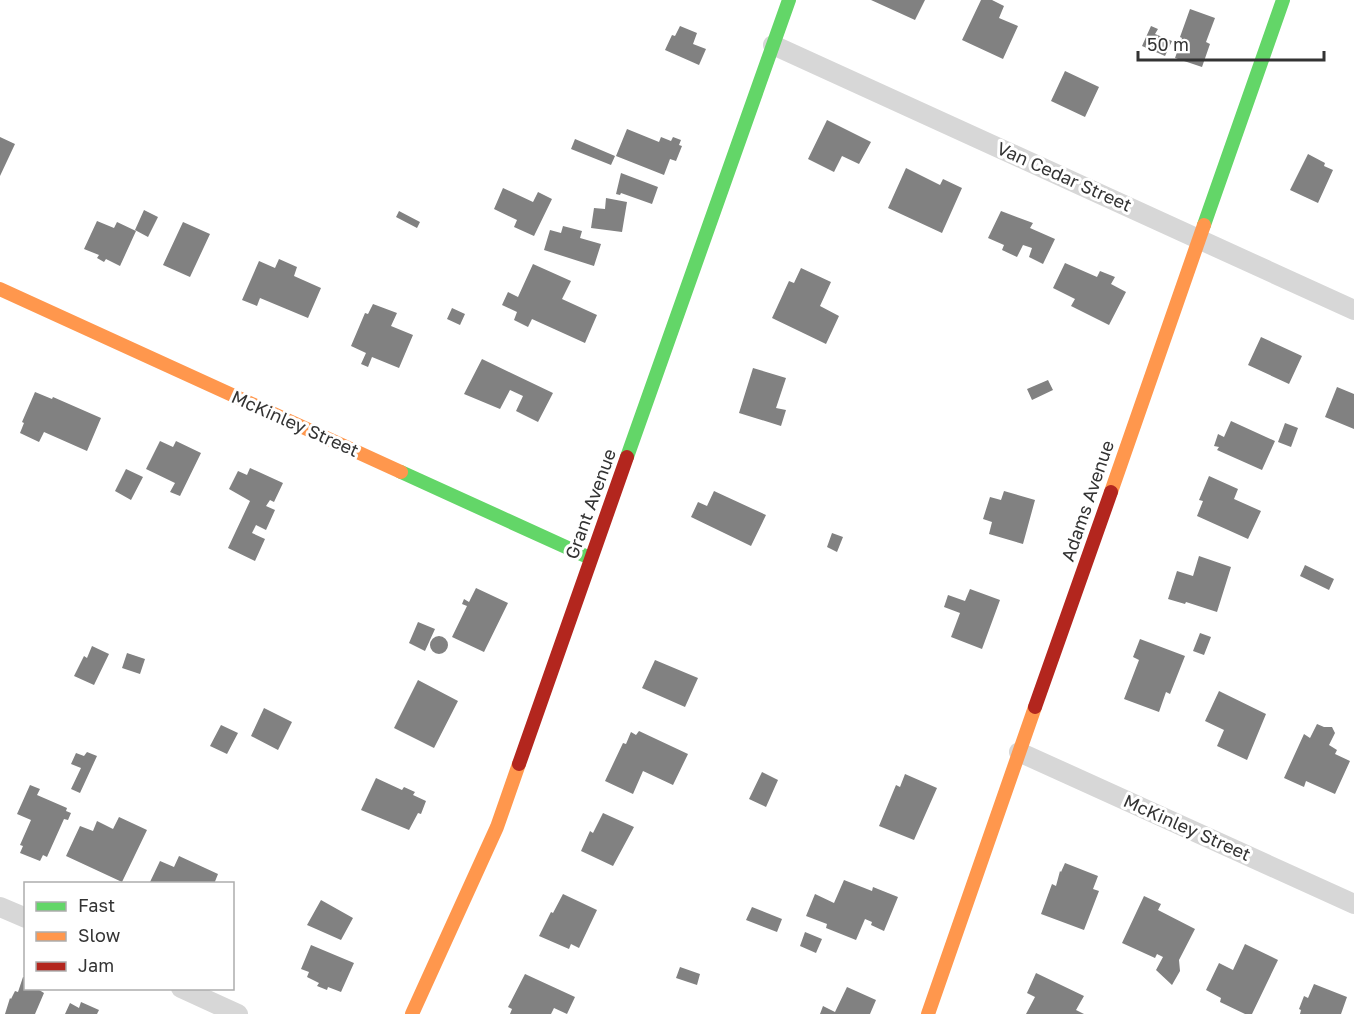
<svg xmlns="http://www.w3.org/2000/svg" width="1354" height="1014" font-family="'Golos Text',sans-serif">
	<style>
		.building { fill: #818181 }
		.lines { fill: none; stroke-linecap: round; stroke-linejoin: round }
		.street { stroke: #d7d7d7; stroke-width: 20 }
		.fast { stroke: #63d668; stroke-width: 14 }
		.slow { stroke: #ff974d; stroke-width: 14 }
		.jam { stroke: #b3261e; stroke-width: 14 }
		.labels { text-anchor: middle; stroke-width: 6; stroke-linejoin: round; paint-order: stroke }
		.street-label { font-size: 18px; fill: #333; stroke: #fff }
	</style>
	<rect width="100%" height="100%" fill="#fff"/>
	<path class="building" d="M 871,0 L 925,0 L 915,20 Z
		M 981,0 L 992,0 L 1004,6 L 999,18 L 1018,26 L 1003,59 L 962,40 Z
		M 1190,9 L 1215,18 L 1206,42 L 1210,44 L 1202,67 L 1175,58 L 1182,38 L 1180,37 Z
		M 680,26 L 697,33 L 693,44 L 706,49 L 699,65 L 665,50 L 672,35 L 675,36 Z
		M 1151,26 L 1158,29 L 1155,34 L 1172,41 L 1165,56 L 1142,46 Z
		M 1065,71 L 1099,87 L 1085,117 L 1051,101 Z
		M 827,120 L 871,142 L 859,164 L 842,156 L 834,172 L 808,159 Z
		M 627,129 L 659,142 L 661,137 L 671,141 L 673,137 L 681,140 L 679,145 L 682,146 L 676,161 L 670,159 L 664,175 L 616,156 Z
		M 0,137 L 15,144 L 0,176 Z
		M 575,139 L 615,156 L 611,165 L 571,149 Z
		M 1308,154 L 1325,163 L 1324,166 L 1333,170 L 1318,203 L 1290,190 Z
		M 906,168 L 940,185 L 943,179 L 962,188 L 942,233 L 888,208 Z
		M 621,173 L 658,187 L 652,204 L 621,193 L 620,195 L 616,194 Z
		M 503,188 L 533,202 L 538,192 L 552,199 L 534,236 L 514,227 L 517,220 L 494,209 Z
		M 606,198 L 627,202 L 622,232 L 591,228 L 594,208 L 605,209 Z
		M 144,210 L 158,217 L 148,237 L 135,230 Z
		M 399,211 L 420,222 L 417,228 L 396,217 Z
		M 1001,211 L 1033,223 L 1030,228 L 1055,239 L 1043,264 L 1029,257 L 1032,248 L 1023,245 L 1017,257 L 1002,250 L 1004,245 L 988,238 Z
		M 97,221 L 114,228 L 117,222 L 136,231 L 120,266 L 106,259 L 104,262 L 97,258 L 99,255 L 84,249 Z
		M 183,222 L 210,234 L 190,277 L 163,265 Z
		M 563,226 L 582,231 L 580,238 L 601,244 L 594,266 L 544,250 L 550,230 L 561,233 Z
		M 279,259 L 297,267 L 294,276 L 321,288 L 308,318 L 260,298 L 257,306 L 242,300 L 259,261 L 275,268 Z
		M 1065,263 L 1097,277 L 1100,271 L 1115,277 L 1111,284 L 1126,292 L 1109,325 L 1071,306 L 1075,299 L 1053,288 Z
		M 533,264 L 571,281 L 562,299 L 597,315 L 585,343 L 532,319 L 528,327 L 514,320 L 517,312 L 502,305 L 508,292 L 518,297 Z
		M 801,268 L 831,282 L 820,306 L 839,316 L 826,344 L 772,318 L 789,281 L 794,283 Z
		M 373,304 L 397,313 L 391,326 L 413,335 L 399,368 L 372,357 L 368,367 L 361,364 L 366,353 L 351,346 L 365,313 L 368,314 Z
		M 452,308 L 465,314 L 460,325 L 447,319 Z
		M 1261,337 L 1302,356 L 1289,384 L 1248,365 Z
		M 482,359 L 553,393 L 538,422 L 516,411 L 523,396 L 510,390 L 500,409 L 464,394 Z
		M 753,368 L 786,378 L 776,408 L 786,410 L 781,426 L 739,413 Z
		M 1048,380 L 1053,390 L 1032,400 L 1027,389 Z
		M 1337,387 L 1354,394 L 1354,429 L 1325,417 Z
		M 35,392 L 52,399 L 53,397 L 101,418 L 87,451 L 44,432 L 39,442 L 20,433 L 24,423 L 22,422 Z
		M 1231,421 L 1275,441 L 1262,470 L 1217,450 L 1219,447 L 1214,446 L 1218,434 L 1224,437 Z
		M 1285,423 L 1298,428 L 1291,447 L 1278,442 Z
		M 160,441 L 173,447 L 176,441 L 201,453 L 180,496 L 170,492 L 175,483 L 146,469 Z
		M 250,468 L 283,483 L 274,502 L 270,500 L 266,506 L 275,510 L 266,530 L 256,525 L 252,533 L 265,539 L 255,561 L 228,548 L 250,501 L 229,489 L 238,471 L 247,475 Z
		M 126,469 L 143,477 L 131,500 L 115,491 Z
		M 1209,476 L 1238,489 L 1234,499 L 1261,511 L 1248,539 L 1197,516 L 1203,501 L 1199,500 Z
		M 714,491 L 766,515 L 751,546 L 691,517 L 698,502 L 707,506 Z
		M 1004,491 L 1035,500 L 1023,544 L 989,534 L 992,522 L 983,519 L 990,497 L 1001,500 Z
		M 832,533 L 843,537 L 837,552 L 827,547 Z
		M 1199,556 L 1231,567 L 1217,612 L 1186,602 L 1185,604 L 1168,599 L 1177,571 L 1193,576 Z
		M 1305,565 L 1334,579 L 1329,590 L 1300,576 Z
		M 476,588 L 508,603 L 484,652 L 452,637 L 467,606 L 462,604 L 464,599 L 469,602 Z
		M 970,589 L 1000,600 L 982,649 L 951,637 L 960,613 L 944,607 L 948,595 L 965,601 Z
		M 418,622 L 435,629 L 425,651 L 409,643 Z
		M 1200,633 L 1211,637 L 1204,655 L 1193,651 Z
		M430 645a9 9 0 1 1 18 0a9 9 0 1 1-18 0Z
		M 1140,639 L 1185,656 L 1170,694 L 1166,692 L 1159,712 L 1124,699 L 1139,660 L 1133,657 Z
		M 92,646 L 109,654 L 94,685 L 74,676 L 84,656 L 87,658 Z
		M 127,653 L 145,659 L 140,674 L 122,668 Z
		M 655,660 L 698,678 L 685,707 L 642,688 Z
		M 418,680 L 458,701 L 434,748 L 394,728 Z
		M 1219,691 L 1266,714 L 1247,760 L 1217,746 L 1224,730 L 1205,721 Z
		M 264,708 L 292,722 L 278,750 L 251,736 Z
		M 1317,724 L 1324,727 L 1332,727 L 1335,733 L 1329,745 L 1337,750 L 1335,754 L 1350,761 L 1335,794 L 1306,781 L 1304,787 L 1284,778 L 1304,734 L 1310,738 Z
		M 221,725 L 238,733 L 227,754 L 210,746 Z
		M 639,731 L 688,754 L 673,785 L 643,771 L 633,794 L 605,781 L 623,743 L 626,744 L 631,732 L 636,735 Z
		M 87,752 L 97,756 L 80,793 L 71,789 L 81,768 L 71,764 L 76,753 L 84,756 Z
		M 762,772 L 778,780 L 766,807 L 749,799 Z
		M 905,774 L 937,788 L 914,840 L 879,826 L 896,785 L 900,787 Z
		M 376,778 L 402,790 L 404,787 L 415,792 L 413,795 L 426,801 L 421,814 L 418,813 L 409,830 L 361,810 Z
		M 30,785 L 40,789 L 37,795 L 67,808 L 66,811 L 71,813 L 68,820 L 64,819 L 47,857 L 43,855 L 40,861 L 20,853 L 23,846 L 20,845 L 31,820 L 17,814 Z
		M 603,813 L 634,827 L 613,866 L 581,851 L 590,831 L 593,833 Z
		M 119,817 L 147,830 L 122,882 L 66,856 L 80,826 L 93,831 L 97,821 L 113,829 Z
		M 179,856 L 218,874 L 214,884 L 150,882 L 160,861 L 174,867 Z
		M 1065,863 L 1098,876 L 1093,889 L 1099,891 L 1084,930 L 1041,914 L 1052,884 L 1056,886 L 1060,871 L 1061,872 Z
		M 844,880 L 872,891 L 873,887 L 898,897 L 884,931 L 871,925 L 872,922 L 865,919 L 856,940 L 826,928 L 827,924 L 806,916 L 815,894 L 834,903 Z
		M 563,894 L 597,910 L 579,948 L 571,944 L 569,949 L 539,936 L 551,912 L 553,913 Z
		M 1144,896 L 1161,904 L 1158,910 L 1195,929 L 1179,960 L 1180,971 L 1172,985 L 1156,970 L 1163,957 L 1157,954 L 1155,958 L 1122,943 Z
		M 321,900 L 353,918 L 341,940 L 307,925 Z
		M 752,907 L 782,919 L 777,932 L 746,920 Z
		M 805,932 L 822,939 L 816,953 L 800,946 Z
		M 1245,944 L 1278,960 L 1252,1014 L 1245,1014 L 1220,1002 L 1221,998 L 1206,990 L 1219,963 L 1233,970 Z
		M 311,945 L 354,963 L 341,992 L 328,987 L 327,990 L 317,986 L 319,983 L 307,977 L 309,972 L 301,969 Z
		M 680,967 L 700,974 L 697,985 L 676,978 Z
		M 1036,973 L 1084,996 L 1076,1010 L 1084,1014 L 1026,1014 L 1035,997 L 1027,993 Z
		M 525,974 L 575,997 L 567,1014 L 554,1008 L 551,1014 L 510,1014 L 512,1009 L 508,1007 Z
		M 23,977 L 26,978 L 26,988 L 36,988 L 44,993 L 35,1014 L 5,1014 L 10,998 L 11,999 L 15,991 L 18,992 Z
		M 1314,984 L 1347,997 L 1341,1014 L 1300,1014 L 1301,1010 L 1299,1009 L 1304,996 L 1308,998 Z
		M 847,987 L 876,1000 L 870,1014 L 820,1014 L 823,1006 L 835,1012 Z
		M 81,1002 L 99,1010 L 97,1014 L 65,1014 L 70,1003 L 79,1008 Z"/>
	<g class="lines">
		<path class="street" d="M 773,45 L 1354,310
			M 1019,752 L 1354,904
			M 0,907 L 26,918
			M 181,988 L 238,1014"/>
		<path class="fast" d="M 1204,225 L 1283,0
			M 627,457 L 789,0
			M 401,472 L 590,558"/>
		<path class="slow" d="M 0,289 L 401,472
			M 1111,492 L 1204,225
			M 412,1014 L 497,827 L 519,764
			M 928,1014 L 1035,707"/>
		<path class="jam" d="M 1035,707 L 1111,492
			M 519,764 L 627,457"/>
	</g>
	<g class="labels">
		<g class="street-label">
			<text transform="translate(1064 177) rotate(24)" y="6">Van Cedar Street</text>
			<text transform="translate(295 424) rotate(24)" y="6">McKinley Street</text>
			<text transform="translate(1088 501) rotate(-71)" y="6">Adams Avenue</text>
			<text transform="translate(591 504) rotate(-70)" y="6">Grant Avenue</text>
			<text transform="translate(1187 828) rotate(24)" y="6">McKinley Street</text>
		</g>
	</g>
	<rect x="24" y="882" width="210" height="108" fill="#ffffff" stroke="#adadad" stroke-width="1.5"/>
	<rect x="36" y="902" width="30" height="9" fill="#63d668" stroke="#adadad" stroke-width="1.5"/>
	<text x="78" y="912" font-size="18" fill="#333333">Fast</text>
	<rect x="36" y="932" width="30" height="9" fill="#ff974d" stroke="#adadad" stroke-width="1.5"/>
	<text x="78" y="942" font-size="18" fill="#333333">Slow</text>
	<rect x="36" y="962" width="30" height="9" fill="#b3261e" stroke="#adadad" stroke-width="1.5"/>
	<text x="78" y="972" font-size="18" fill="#333333">Jam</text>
	<path d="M1138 51v9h186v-9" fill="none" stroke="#333333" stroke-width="3"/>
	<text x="1147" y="51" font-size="18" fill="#333333" stroke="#ffffff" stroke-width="4.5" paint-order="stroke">50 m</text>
</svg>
